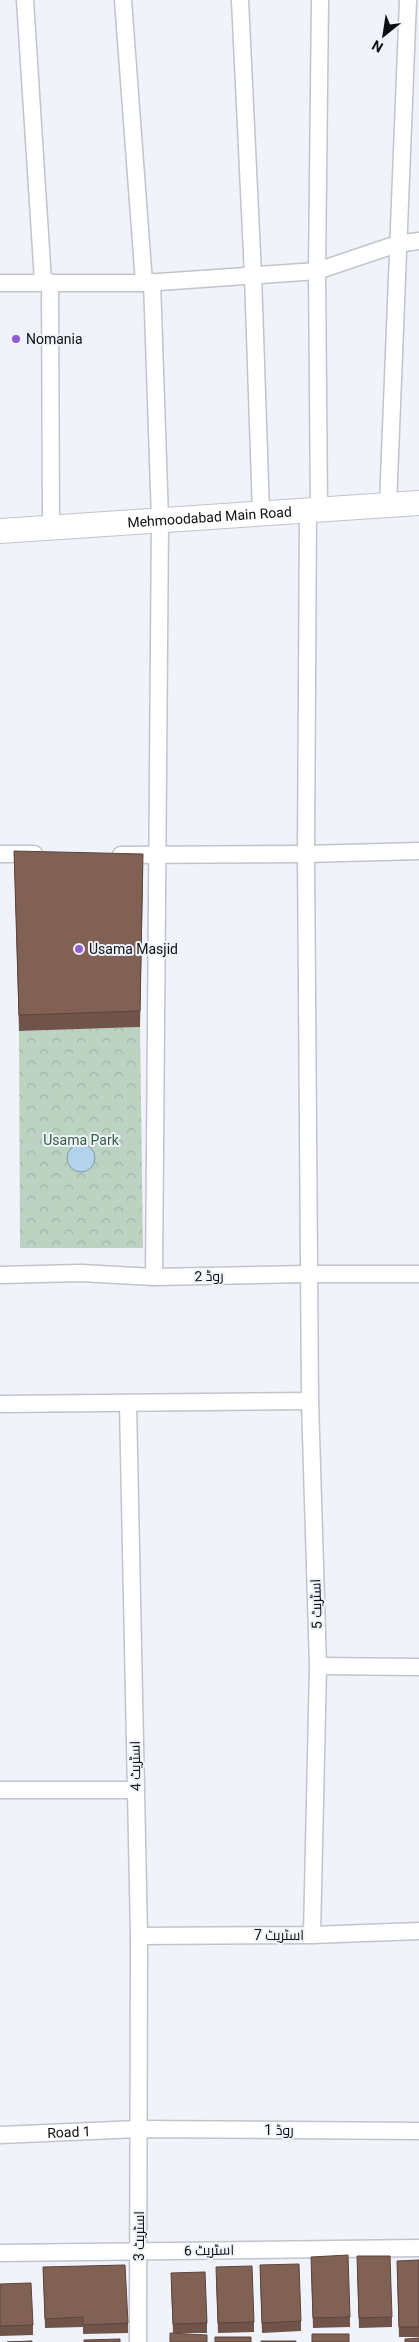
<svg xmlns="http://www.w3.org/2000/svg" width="419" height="2342" font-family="Roboto,Cairo,sans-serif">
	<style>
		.park { fill: url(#park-crowns) }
		.water { fill: #b3d3ea; stroke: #8298a9 }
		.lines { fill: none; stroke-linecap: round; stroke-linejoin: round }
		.minor-casing { stroke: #c1c4cb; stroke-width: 19 }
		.secondary-casing { stroke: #c1c4cb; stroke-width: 26 }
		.minor { stroke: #fff; stroke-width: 16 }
		.secondary { stroke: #fff; stroke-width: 24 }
		.wall { fill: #705349 }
		.building { fill: #826155; stroke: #5b443c }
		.poi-dot { fill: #915cd5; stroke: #f0f3fa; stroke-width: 2 }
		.labels { text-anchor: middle; stroke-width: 4; stroke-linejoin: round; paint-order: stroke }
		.poi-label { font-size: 14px; fill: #0e0f11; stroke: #f0f3fa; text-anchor: start }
		.street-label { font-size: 14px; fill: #0e0f11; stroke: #f0f3fa }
		.park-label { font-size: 14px; fill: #2f6141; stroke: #f0f3fa }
	</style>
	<defs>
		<pattern id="park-crowns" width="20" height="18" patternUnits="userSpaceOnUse" patternTransform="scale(1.25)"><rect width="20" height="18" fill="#bcd3c2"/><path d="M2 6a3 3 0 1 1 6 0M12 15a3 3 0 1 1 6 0" fill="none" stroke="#a0b4a6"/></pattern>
	</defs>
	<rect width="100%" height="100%" fill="#f0f3fa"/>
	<path class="park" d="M 140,1027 L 143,1248 L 20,1248 L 19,1031 Z"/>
	<path class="water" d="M67 1158a14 14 0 1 1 28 0a14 14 0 1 1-28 0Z"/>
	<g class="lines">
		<defs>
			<g id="minor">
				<path d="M 25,0 L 43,281"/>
				<path d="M 123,0 L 144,283"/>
				<path d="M 240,0 L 253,275 L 261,513"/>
				<path d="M 50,282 L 51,527"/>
				<path d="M 152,282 L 160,519 L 154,1277"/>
				<path d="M 0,283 L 144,283 L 317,271 L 397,244 L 419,241"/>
				<path d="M 388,505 L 408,0"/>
				<path d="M 319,509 L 317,271 L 320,0"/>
				<path d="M 308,510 L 306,854 L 310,1401 L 318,1666 L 312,1935"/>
				<path d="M 0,854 L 34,854"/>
				<path d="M 121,855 L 306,854 L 419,851"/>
				<path d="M 0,1275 L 81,1273 L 154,1277 L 309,1274 L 419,1274"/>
				<path d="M 0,1404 L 310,1401"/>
				<path d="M 128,1404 L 139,1936 L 138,2342"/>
				<path d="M 318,1666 L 419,1667"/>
				<path d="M 0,1790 L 136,1790"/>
				<path d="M 139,1936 L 312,1935 L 419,1931"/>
				<path id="s1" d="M 0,2135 L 138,2129 L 419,2131"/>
				<path d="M 0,2253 L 419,2248"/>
			</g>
			<g id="secondary">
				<path id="s2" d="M 0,531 L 419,503"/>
			</g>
		</defs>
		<use href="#minor" class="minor-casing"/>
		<use href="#secondary" class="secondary-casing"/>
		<use href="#minor" class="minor"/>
		<use href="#secondary" class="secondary"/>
	</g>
	<path class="wall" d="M 14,851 L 143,870 L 140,1027 L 19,1031 Z
		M 419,2260 L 419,2337 L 399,2337 L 397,2271 Z
		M 311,2266 L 350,2317 L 350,2327 L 313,2328 Z
		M 357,2266 L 392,2317 L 392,2327 L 359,2328 Z
		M 43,2267 L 128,2323 L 128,2333 L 83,2334 L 83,2327 L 45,2328 Z
		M 260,2275 L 301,2321 L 301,2331 L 262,2333 Z
		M 216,2276 L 254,2322 L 254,2332 L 218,2333 Z
		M 171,2283 L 207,2323 L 207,2333 L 173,2333 Z
		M 0,2284 L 33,2325 L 33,2335 L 0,2336 Z"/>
	<path class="building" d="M 14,851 L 143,854 L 140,1011 L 19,1015 Z
		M 348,2255 L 350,2317 L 313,2318 L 311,2257 Z
		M 357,2256 L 390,2256 L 392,2317 L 359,2318 Z
		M 419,2260 L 419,2327 L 399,2327 L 397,2261 Z
		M 299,2264 L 301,2321 L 262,2323 L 260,2265 Z
		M 125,2265 L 128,2323 L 83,2325 L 83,2317 L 45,2319 L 43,2267 Z
		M 252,2266 L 254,2322 L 218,2323 L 216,2267 Z
		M 205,2272 L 207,2323 L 173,2324 L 171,2273 Z
		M 31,2283 L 33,2325 L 0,2326 L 0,2284 Z
		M 170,2333 L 207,2335 L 207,2342 L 170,2342 Z
		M 312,2334 L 349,2334 L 349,2342 L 312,2342 Z
		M 215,2337 L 251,2337 L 251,2342 L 215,2342 Z
		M 419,2338 L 419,2342 L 405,2342 L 405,2339 Z
		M 120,2339 L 120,2342 L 84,2342 L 84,2340 Z
		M 32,2341 L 32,2342 L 7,2342 Z
		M 261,2341 L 296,2341 L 296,2342 L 261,2342 Z"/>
	<g class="poi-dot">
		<circle cx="16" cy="339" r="5"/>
		<circle cx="79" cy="949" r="5"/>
	</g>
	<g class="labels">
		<g class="poi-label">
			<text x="26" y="344">Nomania</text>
			<text x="89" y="954">Usama Masjid</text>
		</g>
		<g class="street-label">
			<text dy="5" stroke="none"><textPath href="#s2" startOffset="210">Mehmoodabad Main Road</textPath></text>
			<text transform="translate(209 1276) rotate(-1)" y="5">روڈ 2</text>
			<text transform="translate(316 1604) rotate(-92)" y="5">اسٹریٹ 5</text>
			<text transform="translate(135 1766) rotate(-91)" y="5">اسٹریٹ 4</text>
			<text x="279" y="1940">اسٹریٹ 7</text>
			<text x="279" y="2135">روڈ 1</text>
			<text dy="5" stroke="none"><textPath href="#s1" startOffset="69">Road 1</textPath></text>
			<text transform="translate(139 2236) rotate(-90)" y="5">اسٹریٹ 3</text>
			<text transform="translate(209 2250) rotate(-1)" y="5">اسٹریٹ 6</text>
		</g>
		<g class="park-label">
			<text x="81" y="1145">Usama Park</text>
		</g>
	</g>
	<g transform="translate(384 35) rotate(210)" stroke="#f0f3fa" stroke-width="4" paint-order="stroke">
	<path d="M0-4L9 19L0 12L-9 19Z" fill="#0e0f11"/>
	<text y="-8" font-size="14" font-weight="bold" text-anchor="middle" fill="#0e0f11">N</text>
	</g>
</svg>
